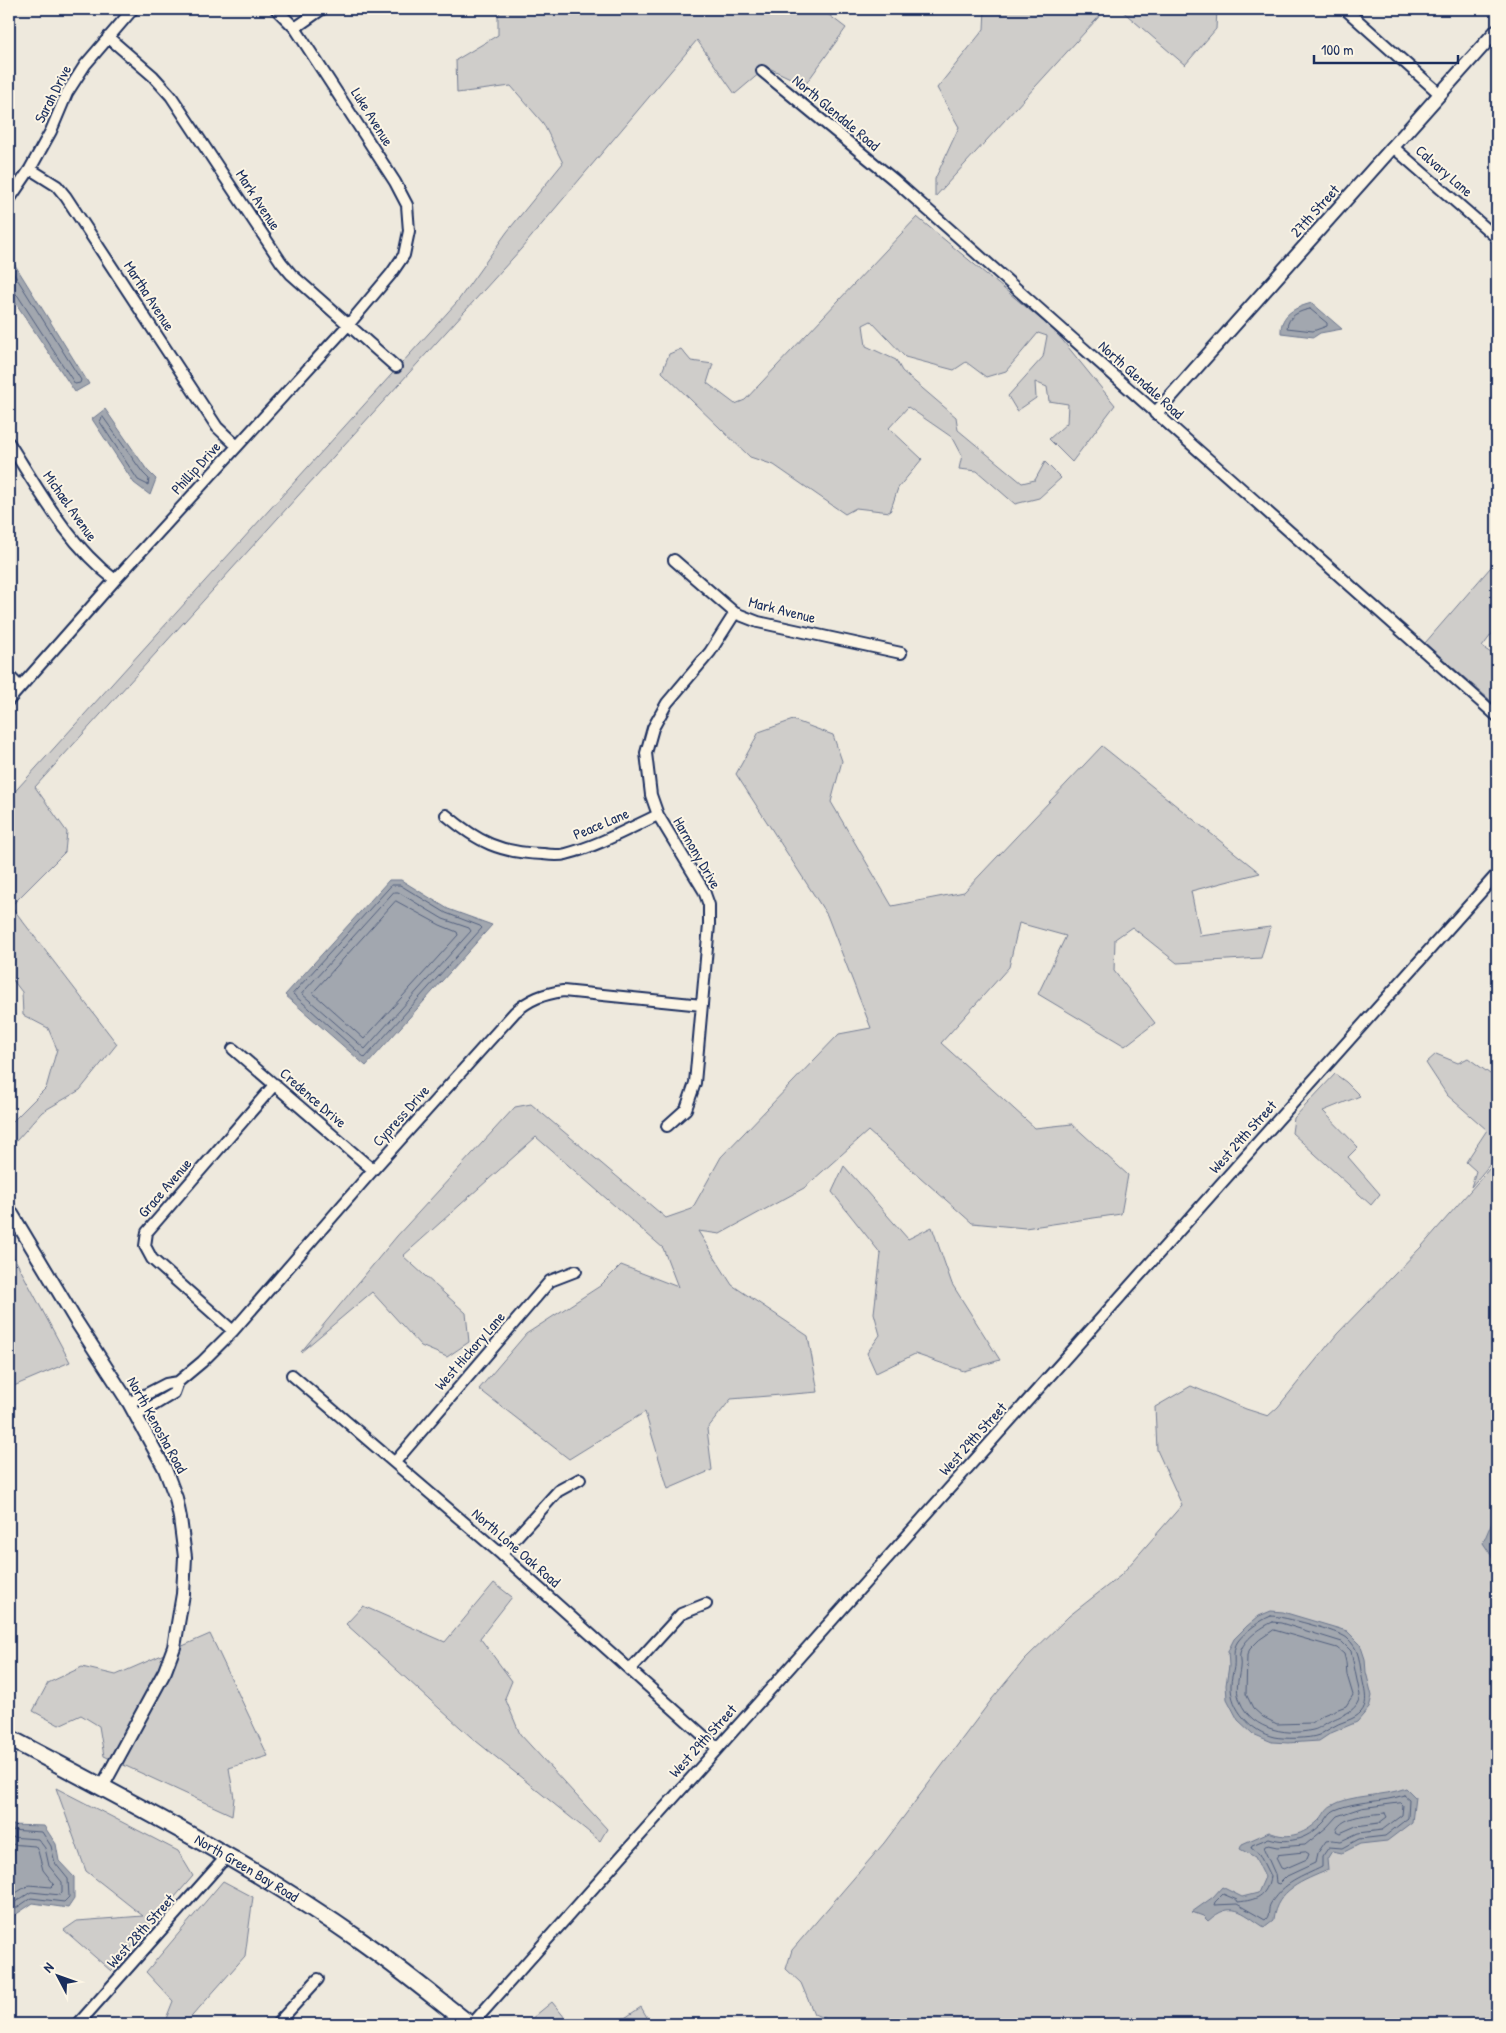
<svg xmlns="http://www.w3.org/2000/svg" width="1506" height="2033" font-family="'Patrick Hand',sans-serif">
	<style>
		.green { fill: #cfcdca; stroke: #757e94 }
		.water { fill: #a2a7af; stroke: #6c778f }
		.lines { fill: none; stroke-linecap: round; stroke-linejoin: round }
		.shore { stroke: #515f7e; stroke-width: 1 }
		.minor-casing { stroke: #1b2f5e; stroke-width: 14 }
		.tertiary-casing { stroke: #1b2f5e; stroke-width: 16 }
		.primary-casing { stroke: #1b2f5e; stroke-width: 20 }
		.minor { stroke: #fcf5e5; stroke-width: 10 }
		.tertiary { stroke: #fcf5e5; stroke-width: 12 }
		.primary { stroke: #fcf5e5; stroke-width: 16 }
		.labels { text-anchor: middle; stroke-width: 4; stroke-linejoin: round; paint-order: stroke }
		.street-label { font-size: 15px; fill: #1b2f5e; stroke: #fcf5e5 }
	</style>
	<rect width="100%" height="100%" fill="#eee9dd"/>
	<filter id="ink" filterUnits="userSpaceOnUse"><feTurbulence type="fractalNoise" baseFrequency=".02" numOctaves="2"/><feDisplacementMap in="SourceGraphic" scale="10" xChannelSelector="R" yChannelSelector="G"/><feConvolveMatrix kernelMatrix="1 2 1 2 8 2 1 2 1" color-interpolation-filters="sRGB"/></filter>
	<g filter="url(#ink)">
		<path class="green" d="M 501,9 L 821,9 L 846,28 L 805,85 L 767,67 L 735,94 L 697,40 L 521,249 L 35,787 L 67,832 L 65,852 L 11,906 L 117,1044 L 80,1090 L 42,1112 L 9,1149 L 9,1125 L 46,1088 L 57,1049 L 48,1028 L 23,1015 L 22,992 L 9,975 L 9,798 L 457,302 L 507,232 L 563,163 L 543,123 L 511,86 L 457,93 L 456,60 L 498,35 L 498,17 Z
			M 985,9 L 1106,9 L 935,197 L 935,179 L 959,127 L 937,88 L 984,29 Z
			M 1120,9 L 1217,9 L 1216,29 L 1185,65 Z
			M 917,217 L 1055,331 L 1115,405 L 1072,462 L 1049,439 L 1067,423 L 1068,404 L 1049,401 L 1047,387 L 1035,382 L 1036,398 L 1017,411 L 1008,396 L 1043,357 L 1047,336 L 1038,333 L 1006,371 L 986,377 L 966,362 L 954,370 L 905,357 L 871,321 L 863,325 L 866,346 L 896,360 L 902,371 L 956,417 L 958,430 L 1022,483 L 1035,480 L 1045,462 L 1061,478 L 1039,498 L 1015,504 L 977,471 L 959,469 L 962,455 L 953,438 L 908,407 L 889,428 L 922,459 L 898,488 L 890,512 L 856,508 L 845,514 L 774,465 L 750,457 L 662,372 L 669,354 L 681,349 L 691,361 L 713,364 L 707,383 L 735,404 L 745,400 Z
			M 1497,560 L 1497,627 L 1482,647 L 1497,657 L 1497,706 L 1425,643 Z
			M 793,720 L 833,735 L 842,761 L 831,802 L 892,906 L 964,892 L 1102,746 L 1260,873 L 1191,891 L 1200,936 L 1270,927 L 1261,958 L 1177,963 L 1132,927 L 1115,939 L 1114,971 L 1155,1023 L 1125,1046 L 1038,994 L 1066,936 L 1019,923 L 1009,967 L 941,1043 L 1035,1128 L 1072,1124 L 1128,1175 L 1121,1214 L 1025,1228 L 972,1223 L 868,1131 L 804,1188 L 720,1234 L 698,1231 L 732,1285 L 808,1336 L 818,1392 L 731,1399 L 707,1429 L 712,1470 L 668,1489 L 645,1412 L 569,1459 L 479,1389 L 526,1334 L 600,1286 L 621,1265 L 678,1287 L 663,1248 L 536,1137 L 403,1256 L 466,1313 L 469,1342 L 447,1357 L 421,1346 L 372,1292 L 301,1352 L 397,1236 L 515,1107 L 531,1104 L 666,1218 L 692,1209 L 721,1157 L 839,1034 L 871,1028 L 827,915 L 736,774 L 759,732 Z
			M 1436,1054 L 1458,1063 L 1468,1058 L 1497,1079 L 1497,1156 L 1471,1187 L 1476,1171 L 1466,1162 L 1487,1130 L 1447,1095 L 1426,1063 Z
			M 1335,1074 L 1346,1082 L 1360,1096 L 1323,1111 L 1358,1147 L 1348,1157 L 1380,1194 L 1371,1205 L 1292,1133 L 1294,1118 Z
			M 1497,1160 L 1497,2024 L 838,2024 L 814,2014 L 801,1983 L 786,1969 L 792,1950 L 884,1843 L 992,1699 L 1025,1659 L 1069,1616 L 1120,1576 L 1182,1505 L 1157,1450 L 1155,1407 L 1191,1386 L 1246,1409 L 1268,1416 L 1278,1407 L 1337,1334 L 1422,1246 Z
			M 844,1166 L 908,1239 L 932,1227 L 952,1284 L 1000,1360 L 964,1371 L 915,1354 L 876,1373 L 867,1353 L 880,1335 L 874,1313 L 881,1254 L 832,1192 Z
			M 9,1248 L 70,1362 L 9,1388 Z
			M 494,1583 L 512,1597 L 480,1638 L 512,1681 L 505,1698 L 520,1734 L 607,1829 L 600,1841 L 471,1737 L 346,1624 L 363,1606 L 445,1642 Z
			M 210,1634 L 268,1756 L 229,1768 L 234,1798 L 232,1815 L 104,1756 L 99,1726 L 81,1715 L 59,1725 L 33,1711 L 48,1683 L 82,1667 L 116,1675 Z
			M 56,1788 L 178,1851 L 193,1876 L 111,1971 L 64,1930 L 77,1921 L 143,1916 L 86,1871 Z
			M 223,1881 L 253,1897 L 245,1956 L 185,2024 L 164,2024 L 173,2001 L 146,1972 Z
			M 552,2002 L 570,2024 L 525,2024 Z
			M 641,2007 L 651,2024 L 616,2024 Z"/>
		<path class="water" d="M 9,261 L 15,265 L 89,384 L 75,392 L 9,293 Z
			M 1312,303 L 1342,329 L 1320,333 L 1314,337 L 1281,333 C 1280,314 1296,307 1312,303 Z
			M 105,409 L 147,470 L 156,479 L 150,495 L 134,483 L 92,419 Z
			M 389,880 L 401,880 L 448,909 L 492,925 L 366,1066 L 285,995 Z
			M 1497,1510 L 1497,1564 L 1483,1543 Z
			M 1271,1611 L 1283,1612 L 1347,1631 L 1360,1644 L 1365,1659 L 1366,1672 L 1372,1696 L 1369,1708 L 1357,1722 L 1331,1733 L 1319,1741 L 1288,1743 L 1272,1742 L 1253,1734 L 1238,1720 L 1227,1699 L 1226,1685 L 1229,1666 L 1228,1651 L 1234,1639 L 1247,1626 L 1259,1616 Z
			M 1406,1788 L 1415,1797 L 1412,1822 L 1387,1841 L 1360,1844 L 1342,1853 L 1332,1851 L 1327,1859 L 1328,1870 C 1303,1881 1277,1889 1273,1920 L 1264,1927 C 1241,1912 1232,1900 1208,1921 L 1203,1916 L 1192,1912 L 1213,1897 L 1222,1887 L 1242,1897 L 1258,1893 L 1265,1877 L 1255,1857 L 1240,1849 L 1242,1844 L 1269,1832 C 1289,1841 1307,1833 1321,1818 C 1324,1814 1327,1808 1331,1806 C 1351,1794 1383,1797 1406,1788 Z
			M 9,1825 L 44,1826 L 56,1844 L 59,1861 L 74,1877 L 74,1899 L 68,1908 L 33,1903 L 9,1919 Z"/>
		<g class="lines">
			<path class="shore" d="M 9,266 L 81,380 L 80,383 L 75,384 L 18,296 L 13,291 L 9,290
				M 1310,309 L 1327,323 L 1327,326 L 1313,331 L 1287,328 C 1288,316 1299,311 1310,309 Z
				M 103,417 L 143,473 L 149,479 L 148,485 L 138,480 L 100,422 Z
				M 392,885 L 400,885 L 446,913 L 480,926 L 482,928 L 365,1058 L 293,994 Z
				M 394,892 L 398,892 L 443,919 L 469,928 L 471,931 L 365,1049 L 302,994 Z
				M 396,901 L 440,925 L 457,932 L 458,935 L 364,1039 L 313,993 Z
				M 1271,1616 C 1282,1616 1339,1631 1347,1638 C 1358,1648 1359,1657 1361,1671 C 1364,1693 1375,1711 1346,1721 C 1336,1724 1328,1730 1319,1735 C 1310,1739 1283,1739 1274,1737 C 1252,1732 1230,1709 1231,1685 C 1231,1679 1233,1673 1234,1667 C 1235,1657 1232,1650 1238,1641 C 1246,1631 1259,1621 1271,1616 Z
				M 1273,1622 L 1281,1623 L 1342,1642 L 1351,1651 L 1360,1695 C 1357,1712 1344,1714 1330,1721 C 1325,1723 1319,1729 1313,1730 C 1284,1737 1246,1728 1238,1695 C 1236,1686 1239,1677 1240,1668 C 1241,1663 1239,1657 1240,1653 C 1243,1640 1261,1627 1273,1622 Z
				M 1274,1630 L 1337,1648 L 1344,1654 L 1346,1662 L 1347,1675 L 1353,1695 L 1346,1706 L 1323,1715 L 1312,1723 L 1277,1724 L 1263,1717 L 1253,1708 L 1246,1694 L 1247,1655 L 1250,1649 L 1259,1640 Z
				M 1404,1795 L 1409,1799 L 1408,1818 L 1385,1836 L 1359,1839 L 1342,1848 L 1329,1847 L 1322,1857 L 1322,1867 C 1302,1877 1284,1882 1271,1903 C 1267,1909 1271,1915 1265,1920 L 1237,1904 L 1214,1905 L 1215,1902 L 1223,1894 L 1237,1900 L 1238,1902 C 1256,1900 1267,1897 1270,1876 L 1259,1854 L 1251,1848 L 1252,1845 L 1269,1838 C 1291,1845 1309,1838 1325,1821 C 1328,1817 1330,1812 1335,1810 C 1357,1800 1382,1803 1404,1795 Z
				M 1401,1803 L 1403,1805 L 1402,1815 L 1382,1830 L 1358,1833 L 1341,1841 L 1332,1840 L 1326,1841 L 1317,1854 L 1315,1863 L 1287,1876 L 1279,1884 L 1276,1883 L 1275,1874 L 1264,1849 L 1265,1846 L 1269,1845 L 1278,1847 L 1305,1845 L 1327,1827 L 1337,1816 L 1361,1808 Z
				M 1385,1813 L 1387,1817 L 1379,1823 L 1356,1826 L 1340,1833 L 1336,1831 C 1342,1815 1370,1815 1385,1813 Z
				M 9,1830 L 42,1832 L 51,1846 L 55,1863 L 68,1879 L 69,1897 L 64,1902 L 31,1898 L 9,1913
				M 9,1837 L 38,1839 L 45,1848 L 49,1866 L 62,1882 L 62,1893 L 60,1895 L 31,1892 L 9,1906
				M 9,1844 L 35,1846 L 38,1851 L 43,1870 L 54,1884 L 51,1887 L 29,1885 L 9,1897
				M 1306,1852 L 1309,1854 L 1307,1859 L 1284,1869 L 1281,1868 L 1276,1858 L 1278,1855 Z"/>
			<defs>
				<path id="minor" d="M 1345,9 L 1440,94
					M 295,28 L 322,9
					M 108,37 L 153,76 L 171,96 L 281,262 L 291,274 L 396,367
					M 762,71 L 893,179 L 1497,716
					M 1393,147 L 1497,238
					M 30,169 L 57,186 L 66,197 L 217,427 L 237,446
					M 9,200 L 30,169 L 51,131 L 67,93 L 85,65 L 133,9
					M 9,443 C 40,492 68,544 115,580
					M 674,560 L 735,613 L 758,622 L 901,653
					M 9,676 L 20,687
					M 9,700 L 115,580 L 349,324 L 391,274 L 404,255 L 409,231 L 407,205 L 395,182 L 295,28 L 276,9
					M 446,815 C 478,842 500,853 543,854 C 550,855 559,856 566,854 C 598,846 628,829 658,815
					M 233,1049 L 373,1170
					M 667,1126 L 686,1109 L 695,1083 L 709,925 L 709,905 L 704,891 L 658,815 L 651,795 L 646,753 L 653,728 L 667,703 L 710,652 L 735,613
					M 233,1331 L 152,1259 L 145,1246 L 147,1232 L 275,1084
					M 292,1375 L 501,1554 L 717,1748
					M 129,1403 L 166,1384 L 178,1382 L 202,1362 L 233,1331 L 373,1170 L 515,1012 C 530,999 543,994 563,991 L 702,1005
					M 136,1416 L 174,1393 L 178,1382
					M 395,1462 L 550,1281 L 576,1271
					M 501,1554 L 558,1491 L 580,1479
					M 630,1670 L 681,1614 L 706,1604
					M 78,2024 L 226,1857
					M 277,2024 L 318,1979
					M 472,2024 L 1497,874"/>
				<path id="tertiary" d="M 1156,413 L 1497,30
					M 9,1209 L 76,1321 L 129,1403 L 165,1469 L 176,1498 L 180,1518 L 185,1557 L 183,1594 L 174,1647 L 165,1671 L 102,1787"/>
				<g id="primary">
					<path id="s1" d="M 9,1738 C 128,1801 250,1863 361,1941 C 398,1967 433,1996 469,2024"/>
				</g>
			</defs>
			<use href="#minor" class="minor-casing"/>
			<use href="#tertiary" class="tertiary-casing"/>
			<use href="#primary" class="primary-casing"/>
			<use href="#minor" class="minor"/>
			<use href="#tertiary" class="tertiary"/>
			<use href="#primary" class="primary"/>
		</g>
	</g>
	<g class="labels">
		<g class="street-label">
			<text transform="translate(53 94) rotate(-63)" y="5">Sarah Drive</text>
			<text transform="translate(836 113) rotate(40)" y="5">North Glendale Road</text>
			<text transform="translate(372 117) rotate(58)" y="5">Luke Avenue</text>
			<text transform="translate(1444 171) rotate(41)" y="5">Calvary Lane</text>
			<text transform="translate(258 200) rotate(57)" y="5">Mark Avenue</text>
			<text transform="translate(1315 211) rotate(-48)" y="5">27th Street</text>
			<text transform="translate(149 296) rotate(57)" y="5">Martha Avenue</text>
			<text transform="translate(1141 380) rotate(42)" y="5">North Glendale Road</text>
			<text transform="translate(196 468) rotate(-48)" y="5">Phillip Drive</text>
			<text transform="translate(70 506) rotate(55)" y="5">Michael Avenue</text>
			<text transform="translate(782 610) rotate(14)" y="5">Mark Avenue</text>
			<text transform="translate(601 824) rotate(-23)" y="5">Peace Lane</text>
			<text transform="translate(697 853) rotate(60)" y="5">Harmony Drive</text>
			<text transform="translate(313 1098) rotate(41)" y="5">Credence Drive</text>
			<text transform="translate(401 1116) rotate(-48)" y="5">Cypress Drive</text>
			<text transform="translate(1243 1137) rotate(-48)" y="5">West 29th Street</text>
			<text transform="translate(165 1188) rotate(-49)" y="5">Grace Avenue</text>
			<text transform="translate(470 1351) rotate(-49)" y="5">West Hickory Lane</text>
			<text transform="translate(157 1425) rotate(61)" y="5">North Kenosha Road</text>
			<text transform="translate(973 1439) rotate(-48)" y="5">West 29th Street</text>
			<text transform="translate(516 1548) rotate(41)" y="5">North Lone Oak Road</text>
			<text transform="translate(703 1741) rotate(-48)" y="5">West 29th Street</text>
			<text dy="5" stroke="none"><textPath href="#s1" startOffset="271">North Green Bay Road</textPath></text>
			<text transform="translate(141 1931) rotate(-48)" y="5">West 28th Street</text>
		</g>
	</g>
	<rect width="1506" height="2033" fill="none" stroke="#fcf5e5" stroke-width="30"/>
	<rect x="15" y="15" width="1476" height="2003" fill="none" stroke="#1b2f5e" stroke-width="2" filter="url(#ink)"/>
	<g transform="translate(58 1976) rotate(311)" stroke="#fcf5e5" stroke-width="4" paint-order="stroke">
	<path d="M0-4L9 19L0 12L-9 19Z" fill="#1b2f5e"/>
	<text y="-8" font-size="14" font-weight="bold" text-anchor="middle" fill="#1b2f5e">N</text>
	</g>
	<path d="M1314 55v8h144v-8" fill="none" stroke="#1b2f5e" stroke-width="2.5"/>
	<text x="1321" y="55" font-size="15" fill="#1b2f5e" stroke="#fcf5e5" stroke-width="4" paint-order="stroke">100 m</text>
</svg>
